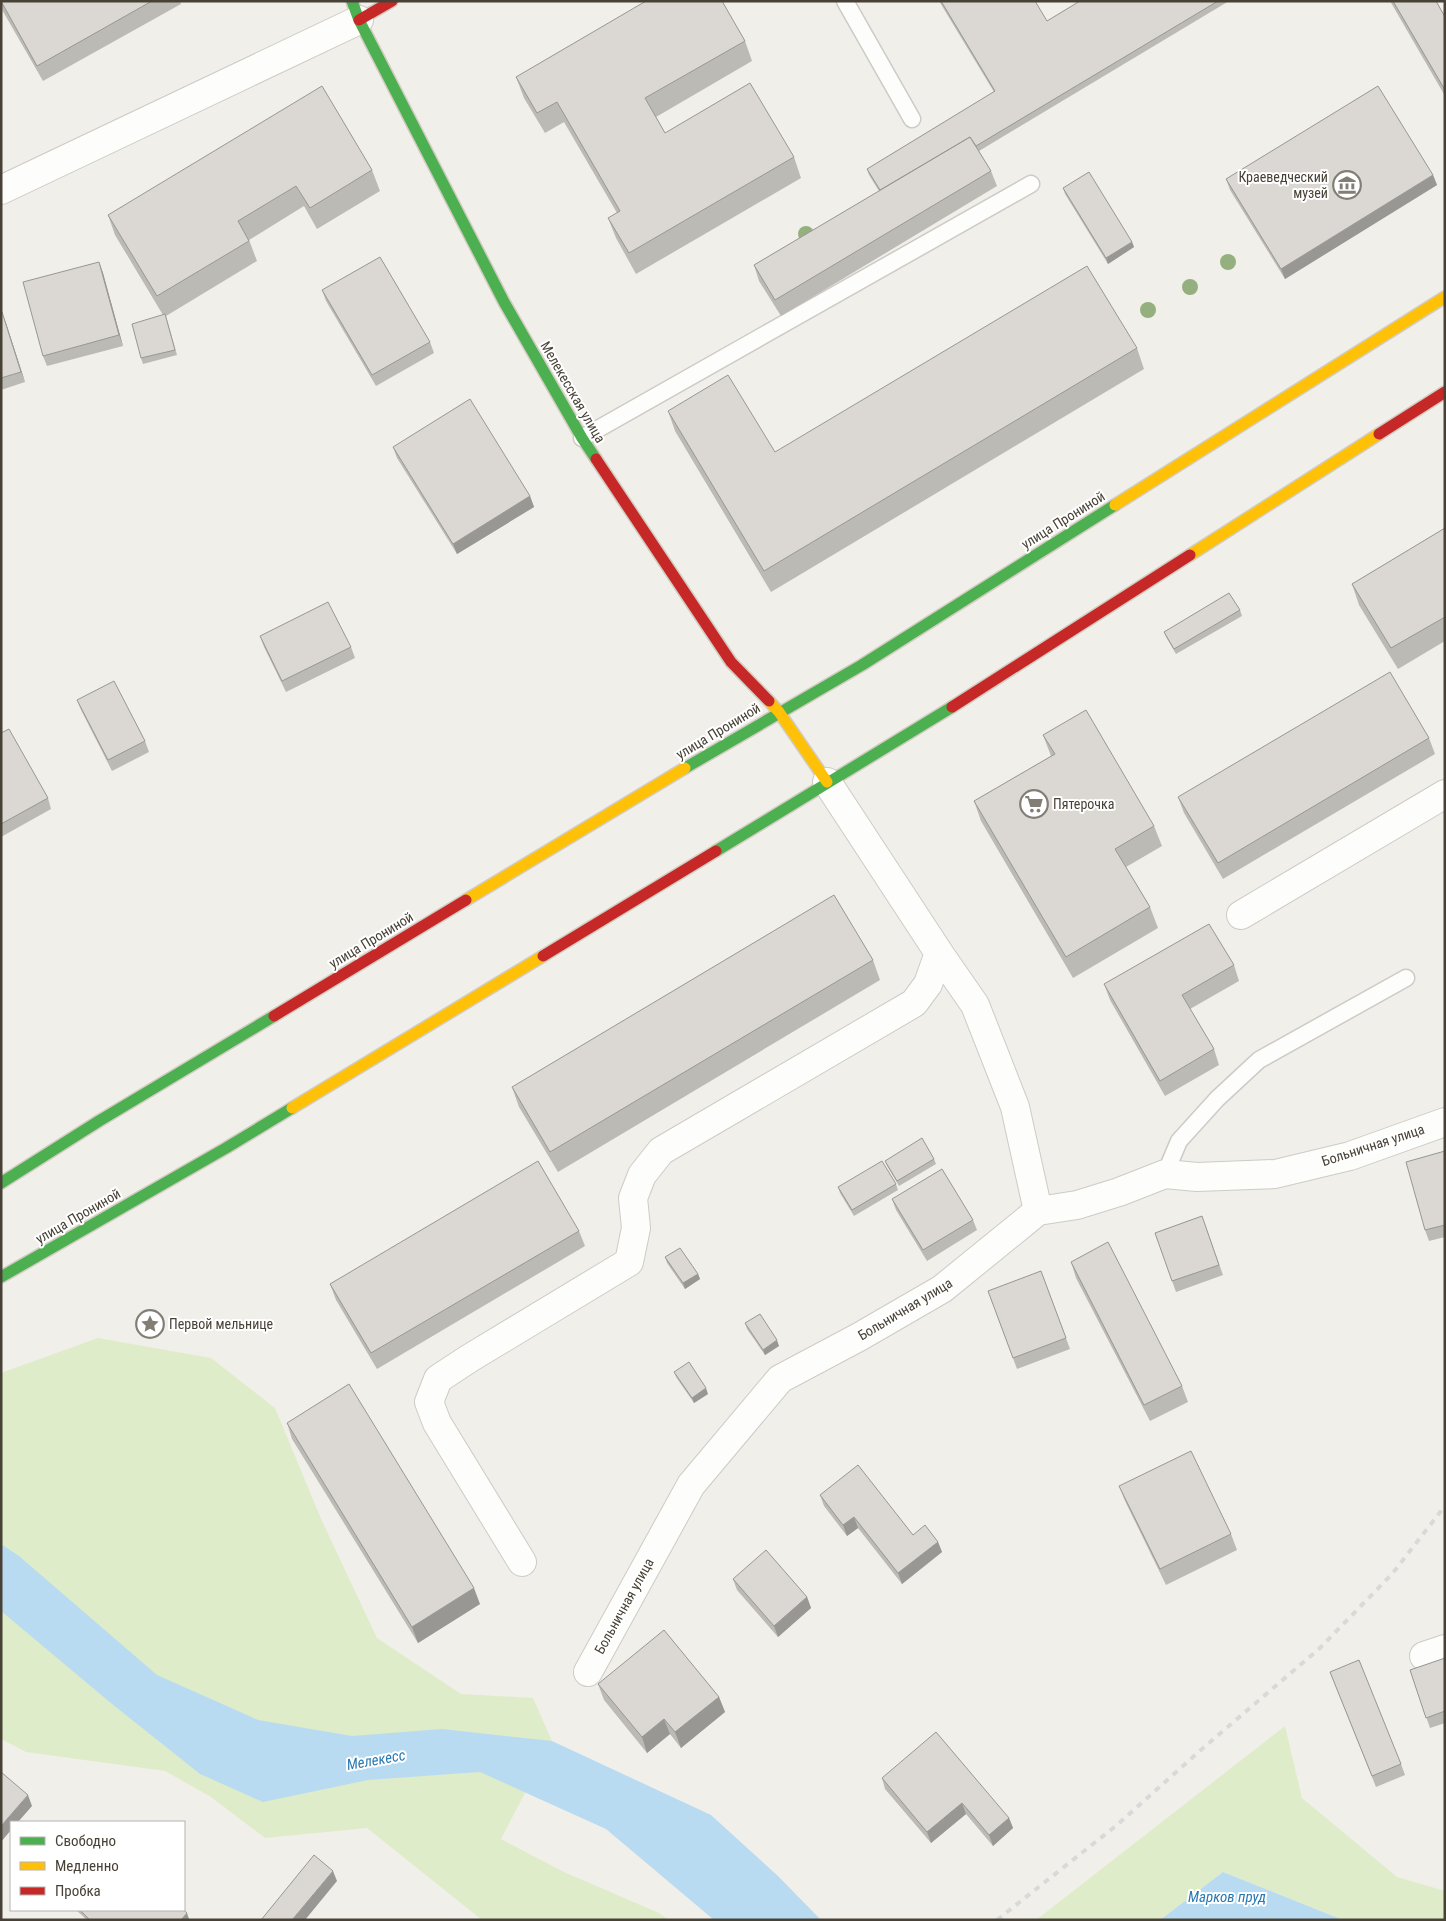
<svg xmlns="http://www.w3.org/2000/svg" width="1446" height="1921" font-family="'Roboto Condensed',sans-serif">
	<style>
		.green { fill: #dfecc9 }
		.water { fill: #b9dbf1 }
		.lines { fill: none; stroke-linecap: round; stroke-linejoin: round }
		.lane-casing { stroke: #cecbc6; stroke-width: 19 }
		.street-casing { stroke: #cecbc6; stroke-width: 30 }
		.fast-casing { stroke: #d1ccc1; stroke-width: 14 }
		.slow-casing { stroke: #d1ccc1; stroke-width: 14 }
		.jam-casing { stroke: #d1ccc1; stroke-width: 14 }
		.lane { stroke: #fdfdfc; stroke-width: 16 }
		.street { stroke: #fdfdfc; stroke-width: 28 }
		.fast { stroke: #4caf50; stroke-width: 11 }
		.slow { stroke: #ffc107; stroke-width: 11 }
		.jam { stroke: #c62828; stroke-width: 11 }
		.rail { stroke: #d9d9d8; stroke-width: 4; stroke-dasharray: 6 6; stroke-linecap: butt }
		.tree { fill: #94b07e }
		.wall { fill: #bcbab5 }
		.shaded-wall { fill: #999794 }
		.building { fill: #dbd8d3; stroke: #999794 }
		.labels { text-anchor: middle; stroke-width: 4; stroke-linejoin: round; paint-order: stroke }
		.poi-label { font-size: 14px; fill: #484136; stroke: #fff; text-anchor: start }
		.street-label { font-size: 14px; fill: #484136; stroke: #fff }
		.water-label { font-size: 15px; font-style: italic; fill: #2879b1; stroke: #fff }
	</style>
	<rect width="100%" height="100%" fill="#f1efea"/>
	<path class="green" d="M 98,1338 L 211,1358 L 275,1408 L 322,1521 L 377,1638 L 461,1694 L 533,1698 L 552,1741 L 501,1839 L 564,1872 L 659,1913 L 669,1920 L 482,1920 L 367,1828 L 265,1838 L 211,1797 L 165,1771 L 26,1752 L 1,1739 L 1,1373 Z
		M 1285,1726 L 1302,1798 L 1397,1877 L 1445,1891 L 1445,1920 L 1343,1920 L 1223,1872 L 1160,1920 L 1036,1920 Z"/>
	<path class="water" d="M 1,1544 L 19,1556 L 157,1675 L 258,1720 L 352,1736 L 442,1729 L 552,1741 L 711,1815 L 778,1876 L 821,1920 L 714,1920 L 606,1829 L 480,1772 L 368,1780 L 263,1802 L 200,1774 L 112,1704 L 1,1611 Z
		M 1223,1872 L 1343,1920 L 1160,1920 Z"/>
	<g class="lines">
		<defs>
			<path id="lane" d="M 845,1 L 912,119
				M 582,438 L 1031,184
				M 1165,1174 L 1179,1141 L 1217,1099 L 1259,1060 L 1406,978"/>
			<path id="street" d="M 1,190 L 359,20
				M 1241,915 L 1445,794
				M 939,953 L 975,1005 L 1015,1107 L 1038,1211
				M 522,1562 L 437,1423 L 429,1402 L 438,1379 L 470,1358 L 629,1262 L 636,1228 L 633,1198 L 642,1175 L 661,1151 L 914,1003 L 928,984 L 939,953 L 827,782
				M 1424,1656 L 1445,1649
				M 588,1672 L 691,1485 L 780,1379 L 859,1337 L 942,1289 L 1038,1211 L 1077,1205 L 1119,1192 L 1165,1174 L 1197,1177 L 1275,1174 L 1350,1156 L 1445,1122"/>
			<path id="fast" d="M 352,1 L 359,20 L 504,302 L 582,438 L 596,459
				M 685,768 L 862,665 L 1115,505
				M 716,851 L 952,707
				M 1,1183 L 99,1121 L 274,1016
				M 1,1277 L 226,1148 L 292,1108"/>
			<path id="slow" d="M 1115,505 L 1445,297
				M 1190,555 L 1379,434
				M 769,701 L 779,712 L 827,782
				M 466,900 L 685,768
				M 292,1108 L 543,956"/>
			<path id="jam" d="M 359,20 L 392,1
				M 1379,434 L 1445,392
				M 596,459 L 731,662 L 769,701
				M 952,707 L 1190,555
				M 543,956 L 716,851
				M 274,1016 L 466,900"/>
		</defs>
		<use href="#lane" class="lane-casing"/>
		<use href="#street" class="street-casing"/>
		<use href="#fast" class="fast-casing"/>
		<use href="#slow" class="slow-casing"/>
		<use href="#jam" class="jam-casing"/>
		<use href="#lane" class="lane"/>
		<use href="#street" class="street"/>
		<use href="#fast" class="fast"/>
		<use href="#slow" class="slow"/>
		<use href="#jam" class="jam"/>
		<path class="rail" d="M 997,1920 L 1117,1825 L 1202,1749 L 1320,1648 L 1392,1574 L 1445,1506"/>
	</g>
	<g class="tree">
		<circle cx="806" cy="234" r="8"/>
		<circle cx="1228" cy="262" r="8"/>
		<circle cx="1190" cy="287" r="8"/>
		<circle cx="1148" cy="310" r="8"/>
	</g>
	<path class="wall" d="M 1,1 L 180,1 L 181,4 L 43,81 L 1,8 Z
		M 939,1 L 987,1 L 1047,21 L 1080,1 L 1229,1 L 979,151 L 991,171 L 997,186 L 781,316 L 759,281 L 754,265 L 879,191 L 869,175 L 867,169 L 994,92 Z
		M 1390,1 L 1436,1 L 1445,17 L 1445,96 Z
		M 745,41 L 752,61 L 656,117 L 665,133 L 794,157 L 801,178 L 636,274 L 616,238 L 608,218 L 617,213 L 564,122 L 545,133 L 524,98 L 516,77 Z
		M 372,170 L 380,191 L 317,229 L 304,206 L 249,240 L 257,261 L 166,316 L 177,355 L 143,364 L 141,358 L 163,315 L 115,235 L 108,215 Z
		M 1433,175 L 1437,185 L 1285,279 L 1230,190 L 1226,179 Z
		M 1063,188 L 1132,242 L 1134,247 L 1108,264 L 1065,194 Z
		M 99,262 L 103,273 L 123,346 L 47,366 L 43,356 Z
		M 322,290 L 430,342 L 434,353 L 376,386 L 326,301 Z
		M 1,312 L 6,323 L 25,382 L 1,390 Z
		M 1137,348 L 1144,369 L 771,592 L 675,431 L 668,411 L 775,452 Z
		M 393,447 L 530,496 L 534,507 L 457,554 L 397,458 Z
		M 1445,528 L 1445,641 L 1398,669 L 1359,605 L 1352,584 Z
		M 1240,610 L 1242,616 L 1176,654 L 1166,637 L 1164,632 Z
		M 260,636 L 351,647 L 355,658 L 286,692 L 264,647 Z
		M 77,700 L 145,741 L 149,752 L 112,771 L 81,710 Z
		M 1,733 L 48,798 L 51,809 L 1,837 Z
		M 1043,735 L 1154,826 L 1162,846 L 1126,867 L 1150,907 L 1158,928 L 1073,978 L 981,821 L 974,801 L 1051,756 Z
		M 1429,738 L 1435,754 L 1223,879 L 1184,813 L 1178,797 Z
		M 873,960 L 880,980 L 558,1172 L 519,1107 L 512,1087 Z
		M 1234,965 L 1239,981 L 1190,1009 L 1214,1049 L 1219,1065 L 1165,1096 L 1110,1000 L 1104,984 Z
		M 1445,1151 L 1445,1237 L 1429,1241 L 1425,1230 Z
		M 934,1159 L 936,1164 L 899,1186 L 887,1166 L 885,1161 Z
		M 896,1184 L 898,1190 L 854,1216 L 840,1193 L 838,1187 Z
		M 892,1199 L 973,1220 L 977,1230 L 927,1261 L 896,1210 Z
		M 1202,1216 L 1223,1275 L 1176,1292 L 1155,1233 Z
		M 579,1231 L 585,1246 L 377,1369 L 336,1300 L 330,1284 Z
		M 665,1257 L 698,1274 L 700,1279 L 685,1289 L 667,1263 Z
		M 1071,1262 L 1182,1386 L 1188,1402 L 1150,1421 L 1076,1278 Z
		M 1041,1271 L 1070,1349 L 1017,1369 L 988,1291 Z
		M 745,1323 L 779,1346 L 765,1355 L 747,1329 Z
		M 674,1372 L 708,1394 L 694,1403 L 676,1377 Z
		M 287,1423 L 480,1604 L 418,1643 L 292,1439 Z
		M 1119,1486 L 1231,1534 L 1237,1550 L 1166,1585 L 1125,1501 Z
		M 820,1495 L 913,1535 L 938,1542 L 942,1552 L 902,1584 L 858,1528 L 847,1536 L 824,1506 Z
		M 733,1579 L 807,1597 L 811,1608 L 778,1637 L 737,1590 Z
		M 1445,1658 L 1445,1723 L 1430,1728 L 1410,1670 Z
		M 1330,1672 L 1401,1764 L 1405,1775 L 1376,1787 Z
		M 598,1684 L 719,1697 L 725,1712 L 681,1748 L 670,1734 L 647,1753 L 604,1700 Z
		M 882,1778 L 1009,1818 L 1013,1828 L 993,1846 L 966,1814 L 931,1843 L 885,1789 Z
		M 76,1910 L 184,1910 L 189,1919 L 188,1920 L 87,1920 Z"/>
	<path class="shaded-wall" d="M 1433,175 L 1437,185 L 1285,279 L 1281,269 Z
		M 1132,242 L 1134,247 L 1108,264 L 1106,258 Z
		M 99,262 L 103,273 L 123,346 L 119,335 Z
		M 2,312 L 6,323 L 25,382 L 21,372 Z
		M 530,496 L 534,507 L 457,554 L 453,544 Z
		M 698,1274 L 700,1279 L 685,1289 L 683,1283 Z
		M 777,1340 L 779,1346 L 765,1355 L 763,1350 Z
		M 706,1388 L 708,1394 L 694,1403 L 692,1398 Z
		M 854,1517 L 858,1528 L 847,1536 L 843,1525 Z
		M 938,1542 L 942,1552 L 902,1584 L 898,1573 Z
		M 474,1588 L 480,1604 L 418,1643 L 412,1627 Z
		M 807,1597 L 811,1608 L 778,1637 L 774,1626 Z
		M 719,1697 L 725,1712 L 681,1748 L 675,1732 Z
		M 664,1719 L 670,1734 L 647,1753 L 642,1737 Z
		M 28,1795 L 32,1806 L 18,1822 L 11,1822 L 11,1830 L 1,1842 L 1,1826 Z
		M 962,1803 L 966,1814 L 931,1843 L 927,1832 Z
		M 1009,1818 L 1013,1828 L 993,1846 L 989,1835 Z
		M 333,1871 L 337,1881 L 305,1920 L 292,1920 Z
		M 187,1913 L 189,1919 L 188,1920 L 181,1920 Z"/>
	<path class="building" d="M 1,1 L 152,1 L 37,66 Z
		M 646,1 L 722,1 L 745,41 L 645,98 L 665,133 L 750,83 L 794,157 L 629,253 L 608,218 L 620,211 L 557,102 L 537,113 L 516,77 Z
		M 941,1 L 987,1 L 988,2 L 989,1 L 1035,1 L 1047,21 L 1080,1 L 1218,1 L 976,146 L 970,137 L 880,190 L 867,169 L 995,91 Z
		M 1393,1 L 1436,1 L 1445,17 L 1445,90 Z
		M 322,86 L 372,170 L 310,208 L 296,186 L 238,221 L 249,241 L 157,296 L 108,215 Z
		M 1378,86 L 1433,175 L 1281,269 L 1226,179 Z
		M 970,137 L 991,171 L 775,300 L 754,265 Z
		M 1089,172 L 1132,242 L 1106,258 L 1063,188 Z
		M 380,257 L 430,342 L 372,375 L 322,290 Z
		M 99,262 L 119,335 L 43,356 L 23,282 Z
		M 1087,266 L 1137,348 L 764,571 L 668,411 L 728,375 L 775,452 Z
		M 1,312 L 2,312 L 21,372 L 1,378 Z
		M 165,314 L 175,350 L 141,358 L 132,324 Z
		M 470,399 L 530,496 L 453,544 L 393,447 Z
		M 1445,528 L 1445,617 L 1391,648 L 1352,584 Z
		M 1229,593 L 1240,610 L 1174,649 L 1164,632 Z
		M 328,602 L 351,647 L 282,681 L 260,636 Z
		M 1390,672 L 1429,738 L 1218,863 L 1178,797 Z
		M 114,681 L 145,741 L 108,760 L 77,700 Z
		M 1086,710 L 1154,826 L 1115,849 L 1150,907 L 1066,957 L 974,801 L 1055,754 L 1043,735 Z
		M 9,729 L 48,798 L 1,824 L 1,733 Z
		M 834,895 L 873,960 L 550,1152 L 512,1087 Z
		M 1209,924 L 1234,965 L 1182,995 L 1214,1049 L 1160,1081 L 1104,984 Z
		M 922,1138 L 934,1159 L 897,1181 L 885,1161 Z
		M 1445,1151 L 1445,1225 L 1425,1230 L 1406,1162 Z
		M 538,1161 L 579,1231 L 371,1353 L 330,1284 Z
		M 882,1161 L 896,1184 L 852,1210 L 838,1187 Z
		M 942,1169 L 973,1220 L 923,1250 L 892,1199 Z
		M 1202,1216 L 1219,1265 L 1172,1281 L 1155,1233 Z
		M 1108,1242 L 1182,1386 L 1144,1405 L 1071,1262 Z
		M 680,1248 L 698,1274 L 683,1283 L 665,1257 Z
		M 1041,1271 L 1066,1338 L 1013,1358 L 988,1291 Z
		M 760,1314 L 777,1340 L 763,1350 L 745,1323 Z
		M 689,1362 L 706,1388 L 692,1398 L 674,1372 Z
		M 349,1384 L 474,1588 L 412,1627 L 287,1423 Z
		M 1191,1451 L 1231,1534 L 1160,1569 L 1119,1486 Z
		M 858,1465 L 913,1535 L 925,1525 L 938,1542 L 898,1573 L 854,1517 L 843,1525 L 820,1495 Z
		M 766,1550 L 807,1597 L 774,1626 L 733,1579 Z
		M 664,1630 L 719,1697 L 675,1732 L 664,1719 L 642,1737 L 598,1684 Z
		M 1445,1658 L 1445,1711 L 1426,1718 L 1410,1670 Z
		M 1359,1660 L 1401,1764 L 1372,1776 L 1330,1672 Z
		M 936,1732 L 1009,1818 L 989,1835 L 962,1803 L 927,1832 L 882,1778 Z
		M 1,1772 L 28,1795 L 1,1826 Z
		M 314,1855 L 333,1871 L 292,1920 L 261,1920 Z
		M 80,1910 L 184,1910 L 187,1913 L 181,1920 L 90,1920 Z"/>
	<defs>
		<symbol id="museum-ring" viewBox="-11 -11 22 22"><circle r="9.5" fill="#fff" stroke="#837e75" stroke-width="1.5"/><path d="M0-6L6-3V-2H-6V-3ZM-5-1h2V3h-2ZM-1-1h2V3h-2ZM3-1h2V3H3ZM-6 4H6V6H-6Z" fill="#837e75"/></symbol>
		<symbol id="supermarket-ring" viewBox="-11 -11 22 22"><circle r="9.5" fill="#fff" stroke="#837e75" stroke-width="1.5"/><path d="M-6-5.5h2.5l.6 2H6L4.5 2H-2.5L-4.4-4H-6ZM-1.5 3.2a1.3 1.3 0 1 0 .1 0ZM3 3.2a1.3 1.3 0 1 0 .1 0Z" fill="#837e75"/></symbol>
		<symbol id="sight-ring" viewBox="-11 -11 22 22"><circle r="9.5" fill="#fff" stroke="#837e75" stroke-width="1.5"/><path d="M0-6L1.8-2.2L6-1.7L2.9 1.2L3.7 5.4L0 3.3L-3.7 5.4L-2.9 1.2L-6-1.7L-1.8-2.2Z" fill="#837e75"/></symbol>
	</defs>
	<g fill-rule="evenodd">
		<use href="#museum-ring" x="1331" y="169" width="32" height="32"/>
		<use href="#supermarket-ring" x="1018" y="788" width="32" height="32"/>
		<use href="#sight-ring" x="134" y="1308" width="32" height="32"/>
	</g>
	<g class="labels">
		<g class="poi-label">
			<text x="1328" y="182" text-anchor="end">Краеведческий<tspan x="1328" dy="16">музей</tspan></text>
			<text x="1053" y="809">Пятерочка</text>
			<text x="169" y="1329">Первой мельнице</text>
		</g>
		<g class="street-label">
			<text transform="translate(573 392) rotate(60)" y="5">Мелекесская улица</text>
			<text transform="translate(1063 520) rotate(-32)" y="5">улица Прониной</text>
			<text transform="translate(718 731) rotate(-31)" y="5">улица Прониной</text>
			<text transform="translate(371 940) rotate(-31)" y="5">улица Прониной</text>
			<text transform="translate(1373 1145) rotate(-18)" y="5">Больничная улица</text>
			<text transform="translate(78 1216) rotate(-30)" y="5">улица Прониной</text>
			<text transform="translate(905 1309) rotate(-31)" y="5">Больничная улица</text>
			<text transform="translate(624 1606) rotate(-61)" y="5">Больничная улица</text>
		</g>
		<g class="water-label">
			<text transform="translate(376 1760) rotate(-10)" y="5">Мелекесс</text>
			<text x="1227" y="1902">Марков пруд</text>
		</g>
	</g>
	<rect width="1446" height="1921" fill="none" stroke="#484136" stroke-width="5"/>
	<rect x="10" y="1821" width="175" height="90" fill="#ffffff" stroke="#b6b3af"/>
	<rect x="20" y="1837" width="25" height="8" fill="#4caf50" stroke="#b6b3af"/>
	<text x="55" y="1846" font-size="15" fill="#484136">Свободно</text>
	<rect x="20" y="1862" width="25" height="8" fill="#ffc107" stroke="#b6b3af"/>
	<text x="55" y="1871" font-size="15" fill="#484136">Медленно</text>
	<rect x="20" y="1887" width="25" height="8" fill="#c62828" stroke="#b6b3af"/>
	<text x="55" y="1896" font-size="15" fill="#484136">Пробка</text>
</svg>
